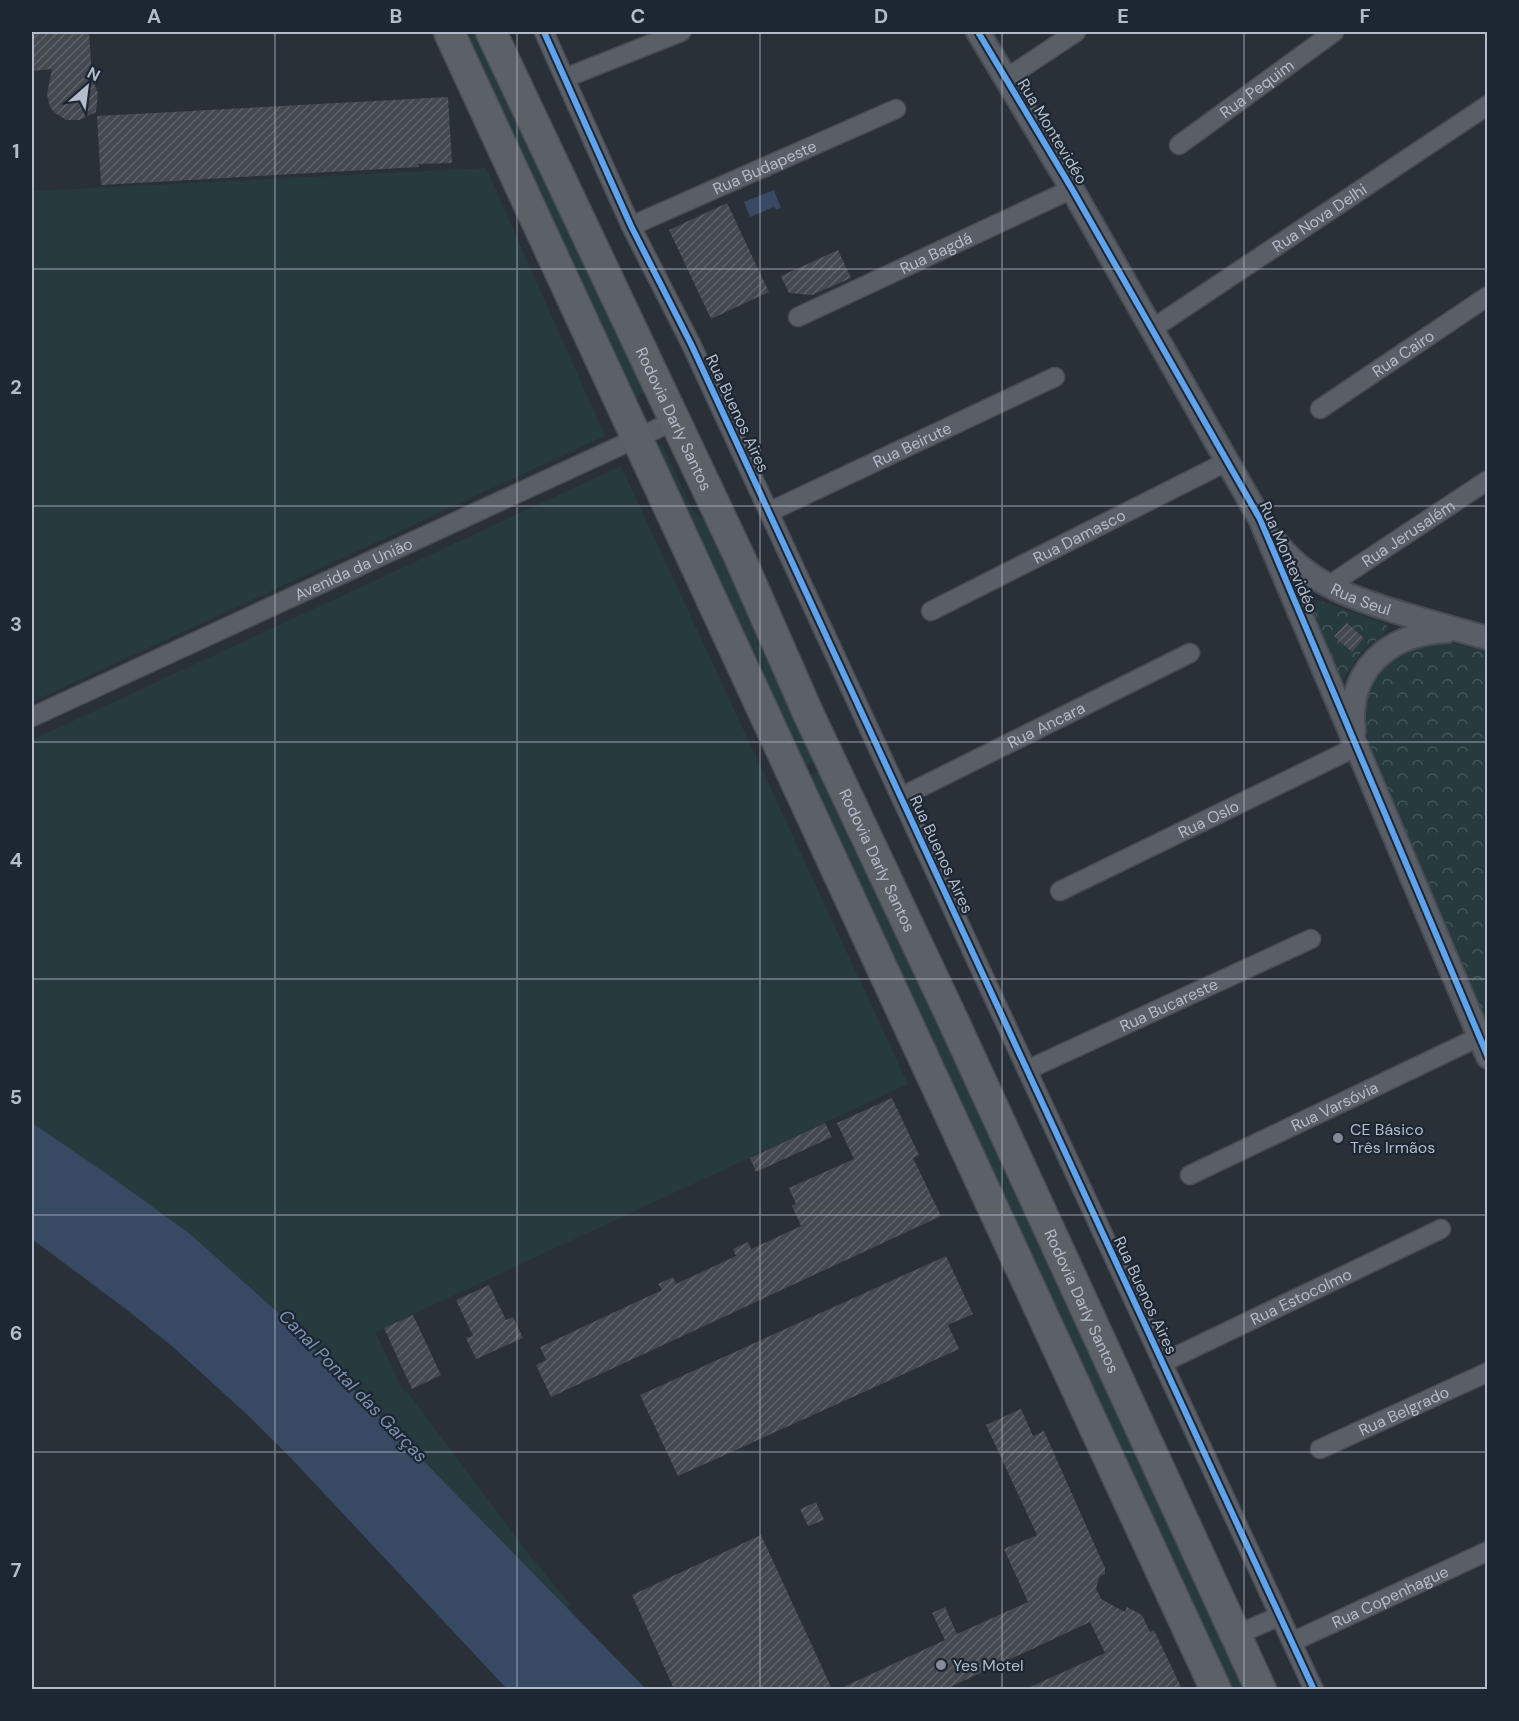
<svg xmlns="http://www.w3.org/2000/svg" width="1519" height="1721" font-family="'DM Sans',sans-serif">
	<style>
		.grass { fill: #273a3e }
		.forest { fill: url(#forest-crowns) }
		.water { fill: #384963 }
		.building { fill: url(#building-hatch) }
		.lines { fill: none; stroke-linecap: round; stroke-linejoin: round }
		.minor-casing { stroke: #484c53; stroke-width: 21 }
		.tertiary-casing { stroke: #484c53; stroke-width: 26 }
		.primary-casing { stroke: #484c55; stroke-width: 33 }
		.minor { stroke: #5a5e66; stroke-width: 18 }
		.tertiary { stroke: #5a5e66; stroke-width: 22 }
		.primary { stroke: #5c6168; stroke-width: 30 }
		.cycleway-casing { stroke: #1d2633; stroke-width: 10 }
		.cycleway { stroke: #60a3ed; stroke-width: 6 }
		.grid { fill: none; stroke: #b4bcc9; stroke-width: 1.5; stroke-opacity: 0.55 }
		.poi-dot { fill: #848b96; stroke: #1d2633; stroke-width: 2 }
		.labels { text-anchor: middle; stroke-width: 4.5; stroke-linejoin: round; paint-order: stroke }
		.street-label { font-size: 16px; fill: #b4bcc9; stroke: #1d2633 }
		.poi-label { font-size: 16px; fill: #b4bcc9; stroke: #1d2633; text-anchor: start }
		.water-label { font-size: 18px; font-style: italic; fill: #7c92b1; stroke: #1d2633 }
		.neatline { fill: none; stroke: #b4bcc9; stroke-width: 2 }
		.grid-label { font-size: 20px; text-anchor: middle; font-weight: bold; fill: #b4bcc9 }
	</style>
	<defs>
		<pattern id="forest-crowns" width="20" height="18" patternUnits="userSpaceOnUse" patternTransform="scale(1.5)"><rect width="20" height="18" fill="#273a3e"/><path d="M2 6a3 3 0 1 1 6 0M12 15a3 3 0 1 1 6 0" fill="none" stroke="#445559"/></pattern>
		<pattern id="building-hatch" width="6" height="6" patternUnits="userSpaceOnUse" patternTransform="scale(1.5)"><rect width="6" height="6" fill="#444950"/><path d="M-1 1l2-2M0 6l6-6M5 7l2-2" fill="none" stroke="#5d6168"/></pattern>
	</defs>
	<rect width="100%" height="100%" fill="#2a3038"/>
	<path class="grass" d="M 465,32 L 483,32 L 646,390 L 636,399 Z
		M 486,168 L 605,436 L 32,702 L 32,191 Z
		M 654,443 L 661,445 L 664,448 L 693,511 L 712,527 L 820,760 L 802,768 Z
		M 621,466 L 908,1084 L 375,1332 L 404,1392 L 407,1391 L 529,1554 L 570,1604 L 567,1609 L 436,1475 L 190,1234 L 113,1178 L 32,1123 L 32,740 Z
		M 823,769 L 1249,1689 L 1227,1689 L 806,777 Z"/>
	<path class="forest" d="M 1314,599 L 1384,623 L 1388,627 L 1386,633 L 1362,651 L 1343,679 L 1340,680 L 1309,608 L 1311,601 Z
		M 1449,643 L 1487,650 L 1487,1026 L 1371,751 C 1352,688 1384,647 1449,643 Z"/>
	<path class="water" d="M 774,190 L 781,208 L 776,210 L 774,207 L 750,217 L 744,202 Z
		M 32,1123 L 113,1178 L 190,1234 L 285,1319 L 646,1689 L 507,1689 L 290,1457 L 252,1419 L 173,1347 L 131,1313 L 32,1239 Z"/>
	<path class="building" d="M 32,32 L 89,32 L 92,78 L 98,93 L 96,112 L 80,120 L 66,120 L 54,112 L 50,107 L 47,94 L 52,69 L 32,71 Z
		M 448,97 L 452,163 L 418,164 L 419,167 L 101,185 L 97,116 Z
		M 727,203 L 769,292 L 711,319 L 669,230 Z
		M 838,250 L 851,278 L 812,295 L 789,293 L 781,276 Z
		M 1347,623 L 1364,638 L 1352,652 L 1334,636 Z
		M 892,1098 L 919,1155 L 913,1158 L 941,1216 L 551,1397 L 536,1365 L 546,1360 L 540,1347 L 662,1290 L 658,1284 L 673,1277 L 676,1284 L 736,1256 L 733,1249 L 748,1242 L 751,1249 L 801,1226 L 792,1206 L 796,1204 L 789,1188 L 854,1159 L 837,1123 Z
		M 825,1123 L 832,1137 L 756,1172 L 750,1158 Z
		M 946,1256 L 973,1314 L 948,1325 L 959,1349 L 678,1476 L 640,1395 Z
		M 489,1285 L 506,1320 L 513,1317 L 523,1338 L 476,1359 L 466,1338 L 473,1336 L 456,1300 Z
		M 413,1315 L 441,1375 L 412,1389 L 384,1328 Z
		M 1021,1409 L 1033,1436 L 1044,1431 L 1105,1568 L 1105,1574 L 1100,1576 L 1096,1588 L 1101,1599 L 1125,1612 L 1127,1607 L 1142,1615 L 1150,1632 L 1154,1630 L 1182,1689 L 1026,1689 L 1105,1653 L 1090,1622 L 946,1689 L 839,1689 L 945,1640 L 932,1613 L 945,1607 L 957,1634 L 1028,1602 L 1004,1549 L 1037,1535 L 986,1425 Z
		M 816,1502 L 824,1520 L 808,1526 L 800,1509 Z
		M 761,1535 L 832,1689 L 674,1689 L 632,1595 Z"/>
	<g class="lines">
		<defs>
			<g id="minor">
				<path d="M 544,32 L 631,226 L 691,344 L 1314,1690"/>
				<path d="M 565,78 L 681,32"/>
				<path d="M 1007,78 L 1076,32"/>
				<path id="s1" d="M 1179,145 L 1334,32"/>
				<path id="s2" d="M 631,226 L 896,109"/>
				<path id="s3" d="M 798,317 L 1072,189"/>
				<path id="s4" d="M 1152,329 L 1488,105"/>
				<path id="s5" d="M 1320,409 L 1488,296"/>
				<path id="s6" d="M 769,512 L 1055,377"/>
				<path id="s7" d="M 1328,586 L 1488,480"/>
				<path id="s8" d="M 931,611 L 1228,461"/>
				<path id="s9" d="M 32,717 L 674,421"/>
				<path id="s10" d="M 901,797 L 1190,653"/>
				<path id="s11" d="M 1060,891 L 1356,747"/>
				<path id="s12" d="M 1027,1070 L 1311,939"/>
				<path id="s13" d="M 1190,1175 L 1479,1037"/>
				<path id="s14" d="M 1162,1363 L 1441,1229"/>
				<path id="s15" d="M 1320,1449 L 1488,1372"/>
				<path d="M 1236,1635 L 1280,1616"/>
				<path id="s16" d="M 1292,1642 L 1488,1551"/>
			</g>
			<g id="tertiary">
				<path d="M 978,32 L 1072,189 L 1260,519 L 1488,1057"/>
				<path id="s17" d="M 1276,542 C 1310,585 1357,600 1407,615 C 1434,623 1461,631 1488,638"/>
				<path d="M 1354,732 C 1346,670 1388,634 1447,631"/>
			</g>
			<g id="primary">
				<path d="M 449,32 L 1216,1690"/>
				<path id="s18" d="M 491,32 L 739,556 L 808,713 L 952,1018 L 1261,1690"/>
			</g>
		</defs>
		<use href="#minor" class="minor-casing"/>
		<use href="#tertiary" class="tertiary-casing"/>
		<use href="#primary" class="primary-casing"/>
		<use href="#minor" class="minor"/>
		<use href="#tertiary" class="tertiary"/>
		<use href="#primary" class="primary"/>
		<defs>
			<path id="cycleway" d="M 544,32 L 631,226 L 691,344 L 1314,1690
				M 978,32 L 1072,189 L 1260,519 L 1488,1057"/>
		</defs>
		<use href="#cycleway" class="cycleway-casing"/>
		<use href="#cycleway" class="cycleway"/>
	</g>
	<path class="grid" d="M 275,32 L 275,1690M 517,32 L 517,1690M 760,32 L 760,1690M 1002,32 L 1002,1690M 1244,32 L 1244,1690M 32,269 L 1488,269M 32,506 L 1488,506M 32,742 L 1488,742M 32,979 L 1488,979M 32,1215 L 1488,1215M 32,1452 L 1488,1452"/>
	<g class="poi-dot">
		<circle cx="1338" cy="1138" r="6"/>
		<circle cx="941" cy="1665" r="6"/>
	</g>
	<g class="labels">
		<g class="street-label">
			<text dy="6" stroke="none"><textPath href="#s1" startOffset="96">Rua Pequim</textPath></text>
			<text transform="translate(1053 131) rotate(59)" y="6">Rua Montevidéo</text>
			<text dy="6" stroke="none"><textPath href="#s2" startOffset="146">Rua Budapeste</textPath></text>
			<text dy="6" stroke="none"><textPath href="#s4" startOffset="201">Rua Nova Delhi</textPath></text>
			<text dy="6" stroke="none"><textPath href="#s3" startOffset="152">Rua Bagdá</textPath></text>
			<text dy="6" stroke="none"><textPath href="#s5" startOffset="100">Rua Cairo</textPath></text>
			<text transform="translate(738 413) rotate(65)" y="6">Rua Buenos Aires</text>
			<text dy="6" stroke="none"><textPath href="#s18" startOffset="428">Rodovia Darly Santos</textPath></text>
			<text dy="6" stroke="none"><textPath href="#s6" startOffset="158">Rua Beirute</textPath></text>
			<text dy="6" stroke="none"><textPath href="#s7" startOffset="96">Rua Jerusalém</textPath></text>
			<text dy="6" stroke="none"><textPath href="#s8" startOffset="166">Rua Damasco</textPath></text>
			<text transform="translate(1289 557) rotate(66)" y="6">Rua Montevidéo</text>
			<text dy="6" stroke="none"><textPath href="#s9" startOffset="354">Avenida da União</textPath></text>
			<text dy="6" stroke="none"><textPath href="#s17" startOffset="104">Rua Seul</textPath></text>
			<text dy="6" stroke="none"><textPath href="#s10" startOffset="162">Rua Ancara</textPath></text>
			<text dy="6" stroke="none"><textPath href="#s11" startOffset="165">Rua Oslo</textPath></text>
			<text transform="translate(942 854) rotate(65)" y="6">Rua Buenos Aires</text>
			<text dy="6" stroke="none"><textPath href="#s18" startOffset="914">Rodovia Darly Santos</textPath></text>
			<text dy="6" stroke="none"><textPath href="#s12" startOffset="156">Rua Bucareste</textPath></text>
			<text dy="6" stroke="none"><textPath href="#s13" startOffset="160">Rua Varsóvia</textPath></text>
			<text transform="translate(1146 1295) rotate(65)" y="6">Rua Buenos Aires</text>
			<text dy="6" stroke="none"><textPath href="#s14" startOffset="154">Rua Estocolmo</textPath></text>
			<text dy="6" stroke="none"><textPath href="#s18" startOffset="1400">Rodovia Darly Santos</textPath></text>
			<text dy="6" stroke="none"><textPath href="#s15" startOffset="92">Rua Belgrado</textPath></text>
			<text dy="6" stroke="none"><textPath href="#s16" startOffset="108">Rua Copenhague</textPath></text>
		</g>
		<g class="poi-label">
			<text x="1350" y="1135">CE Básico<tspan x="1350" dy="18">Três Irmãos</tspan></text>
			<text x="953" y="1671">Yes Motel</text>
		</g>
		<g class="water-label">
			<text transform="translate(353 1386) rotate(46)" y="6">Canal Pontal das Garças</text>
		</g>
	</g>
	<rect width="1519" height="1721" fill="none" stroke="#1d2633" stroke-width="66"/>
	<g transform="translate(87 87) rotate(28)" stroke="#1d2633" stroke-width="4.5" paint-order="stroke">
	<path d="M0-4.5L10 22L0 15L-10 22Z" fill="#b4bcc9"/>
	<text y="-9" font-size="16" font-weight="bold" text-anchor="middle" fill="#b4bcc9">N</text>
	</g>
	<rect x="33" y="33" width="1453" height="1655" class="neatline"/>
	<g class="grid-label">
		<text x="154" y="23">A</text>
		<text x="396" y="23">B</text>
		<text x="638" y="23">C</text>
		<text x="881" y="23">D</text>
		<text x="1123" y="23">E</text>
		<text x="1365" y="23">F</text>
		<text x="16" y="158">1</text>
		<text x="16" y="394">2</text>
		<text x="16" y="631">3</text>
		<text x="16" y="867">4</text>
		<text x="16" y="1104">5</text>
		<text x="16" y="1340">6</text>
		<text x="16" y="1577">7</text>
	</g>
</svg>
